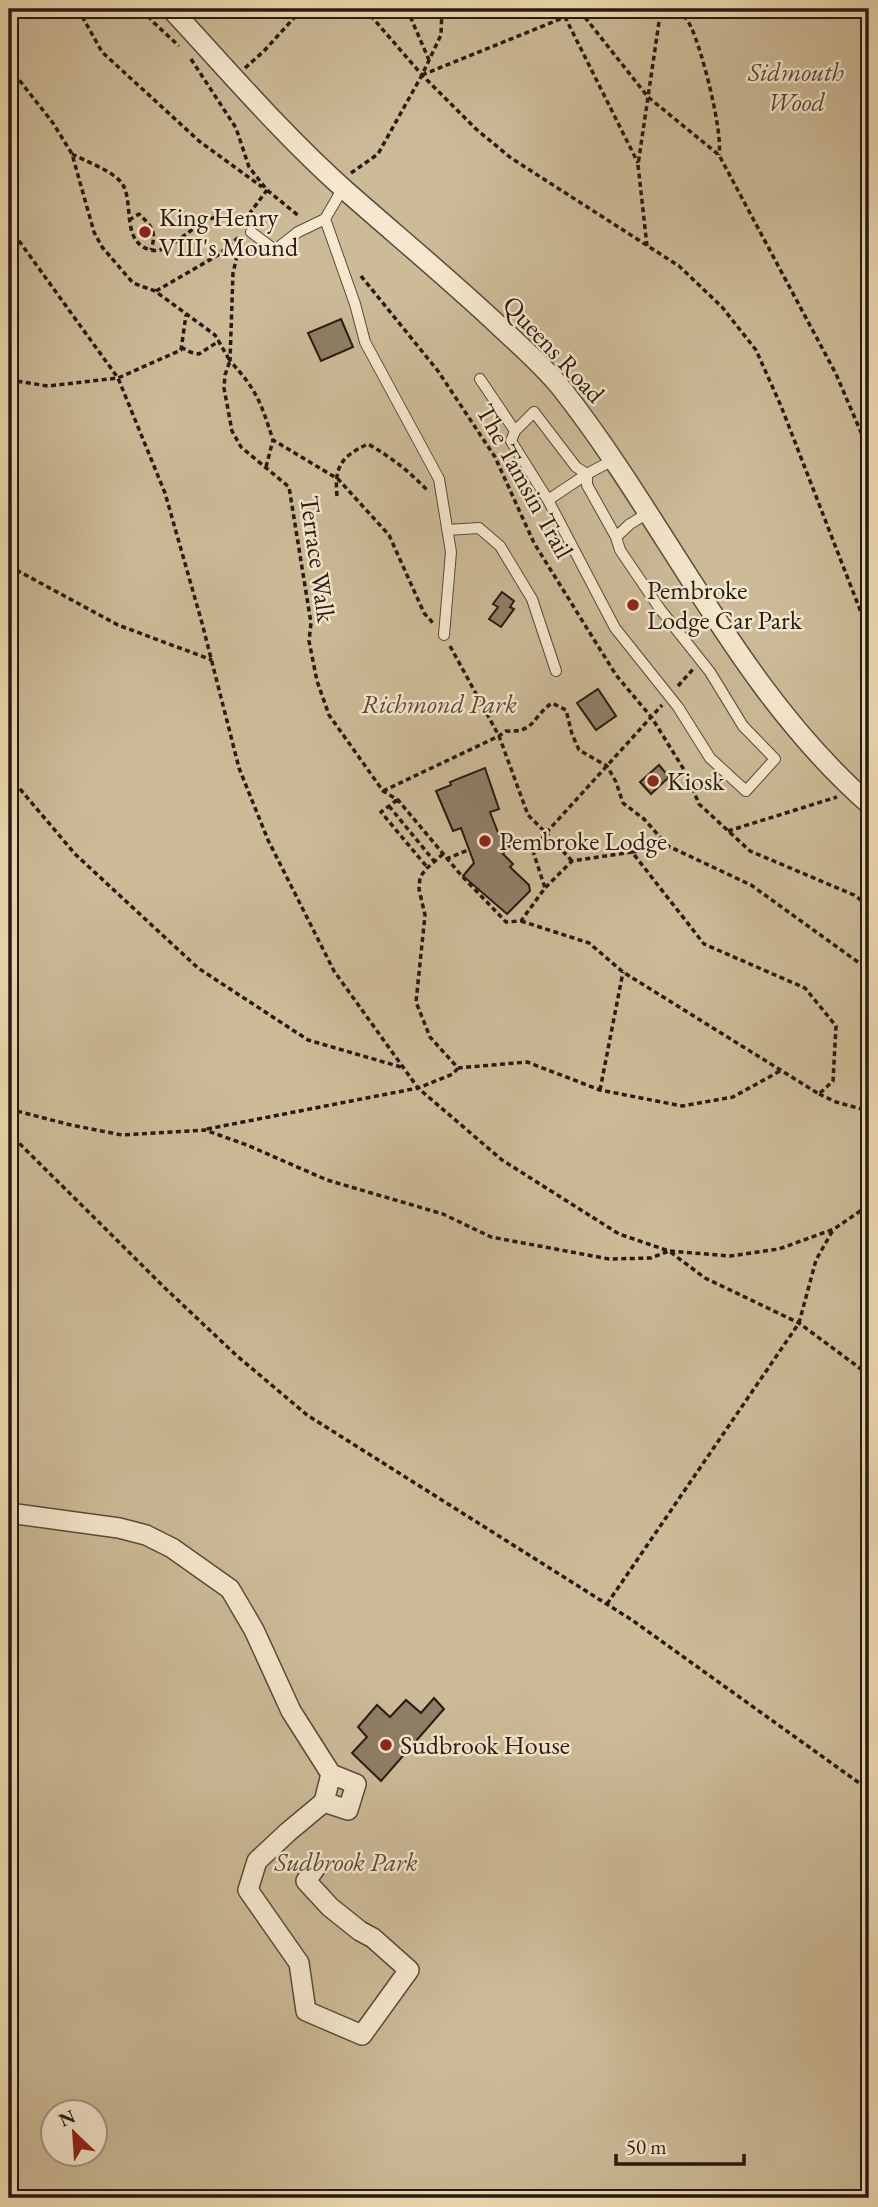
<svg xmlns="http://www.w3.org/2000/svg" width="878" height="2207" font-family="'EB Garamond',serif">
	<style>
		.green { fill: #cdbb98; stroke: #796a55; stroke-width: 2; fill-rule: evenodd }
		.building { fill: #8f7f66; stroke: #251a12; stroke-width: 2 }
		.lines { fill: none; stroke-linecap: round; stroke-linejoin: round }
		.lane-casing { stroke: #584a3a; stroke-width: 12 }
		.street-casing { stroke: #584a3a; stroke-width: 22 }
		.path { stroke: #251a12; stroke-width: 3.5; stroke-dasharray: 5 3.5; stroke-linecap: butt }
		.lane { stroke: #f5e8ce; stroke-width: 10 }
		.street { stroke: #f5e8ce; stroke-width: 19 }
		.poi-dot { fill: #8f2418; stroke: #f5e8ce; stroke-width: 2.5 }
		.labels { text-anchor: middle; stroke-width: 5; stroke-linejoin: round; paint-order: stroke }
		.park-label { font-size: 26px; font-style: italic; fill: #574a3a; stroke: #f5e8ce }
		.poi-label { font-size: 26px; fill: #251a12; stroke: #f5e8ce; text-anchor: start }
		.street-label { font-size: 26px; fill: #251a12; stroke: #f5e8ce }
	</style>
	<rect width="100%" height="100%" fill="#f0dcb3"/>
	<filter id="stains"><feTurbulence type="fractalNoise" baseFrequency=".00286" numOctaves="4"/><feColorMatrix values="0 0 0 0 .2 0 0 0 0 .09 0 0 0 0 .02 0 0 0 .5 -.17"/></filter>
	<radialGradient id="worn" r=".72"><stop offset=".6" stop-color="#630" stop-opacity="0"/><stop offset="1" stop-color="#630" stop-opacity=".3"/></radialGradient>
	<path class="green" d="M 9,9 L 869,9 L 869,2198 L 9,2198 ZM 52,2112 L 94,2112 L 94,2154 L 52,2154 Z"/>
	<path class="building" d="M 341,319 L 353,347 L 321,361 L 308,333 Z
		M 502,592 L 514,601 L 510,607 L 514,609 L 501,627 L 489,619 L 498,607 L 493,604 Z
		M 598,689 L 616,716 L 596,730 L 577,703 Z
		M 659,765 L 669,777 L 651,794 L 640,782 Z
		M 485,768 L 499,809 L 490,812 L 499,835 L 510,846 L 503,854 L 513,864 L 510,867 L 529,885 L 530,891 L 507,914 L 463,876 L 474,863 L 461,828 L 453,831 L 436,791 L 451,785 L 450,782 Z
		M 434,1698 L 444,1709 L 381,1781 L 352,1753 L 367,1737 L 358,1727 L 377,1705 L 390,1717 L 406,1700 L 421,1713 Z"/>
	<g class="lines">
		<defs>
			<path id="lane" d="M 343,188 L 325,219 L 355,304 L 365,342 L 439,479 L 451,552 L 444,635
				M 251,232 L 275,250 L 298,232 L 325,219
				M 480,379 L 515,431
				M 613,460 L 587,474 L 576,467 L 534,412 L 515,431 L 511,441 L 548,500 L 615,628 L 678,707 L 710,758 L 746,791 L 775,759 L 743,726 L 710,672 L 660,609 L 620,550 L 616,537 L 630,524 L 648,513
				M 587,474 L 587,485 L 616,537
				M 548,500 L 587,474
				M 447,530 L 479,528 L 500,546 L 532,599 L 556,671"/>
			<path id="street" d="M 171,9 C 228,70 282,134 345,190 C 396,235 448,278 497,324 C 519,345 543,365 562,389 C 668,524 738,689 869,804
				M 9,1513 L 119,1528 L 146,1535 L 172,1548 L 230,1589 L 254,1630 L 291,1711 L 331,1774 L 356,1784 L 348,1810 L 324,1802
				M 316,1867 L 306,1881 L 330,1907 L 360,1931 L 373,1938 L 409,1970 L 362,2035 L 306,2011 L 299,1963 L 248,1890 L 257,1861 L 288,1832 L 324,1802 L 331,1774"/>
		</defs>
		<use href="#lane" class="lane-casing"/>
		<use href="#street" class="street-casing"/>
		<path class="path" d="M 78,9 L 102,52 L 199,141 L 262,187
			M 143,9 L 152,21 L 179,46
			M 365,9 L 422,75 L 476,129 L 511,158 L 679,266 L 722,307 L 756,350 L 781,406 L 869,633
			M 407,9 L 429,60
			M 561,9 L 638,163
			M 678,9 C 682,14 688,20 691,27 C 702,50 723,131 719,155
			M 191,59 L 236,128 L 249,167 L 267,190 L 300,217
			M 9,67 L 53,123 L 72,154 L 94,232 L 102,247 L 133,283 L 155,291 L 215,335 L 230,361 L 225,375 L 224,388 L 232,431 L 241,447 L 289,487 L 311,623 L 309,641 L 317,681 L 329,715 L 383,791 L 398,800 L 461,875 L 506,922 L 521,921 L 545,888 L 533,851 L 546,833 L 572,861
			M 245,68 L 264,51 L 302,9
			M 422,75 L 580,11 L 648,97 L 719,155 L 836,374 L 869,451
			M 72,154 C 85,161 116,172 123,185 C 134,204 121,243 151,250 C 171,255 193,221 217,217 C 225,216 235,220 243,222
			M 351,173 L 378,154 L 422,75 L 441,35 L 442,9
			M 129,220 L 139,214 C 152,227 157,231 151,250
			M 244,221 L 267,190
			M 9,227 L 118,378 L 165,493 L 202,623 L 239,768 L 268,840 L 334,971 L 418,1088 L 502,1160 L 619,1234 L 669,1251 L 730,1256 L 779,1249 L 834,1229 L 869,1205
			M 241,239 L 233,273 L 230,361 C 257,390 261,403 273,440 L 338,479 L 389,535 L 424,613 L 433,623
			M 647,246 L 638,165 L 659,22 L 656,9
			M 361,276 L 438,371 L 495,457 L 534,543 L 616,675 L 652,718 L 686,773 L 699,804 L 750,851 L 854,895 L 869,906
			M 156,291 L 218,255 L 240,236
			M 181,347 L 190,352 L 199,354 L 219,341
			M 9,380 L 48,386 L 118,378 L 181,350 L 186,315
			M 266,467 L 273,440
			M 337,496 C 334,466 342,456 368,444 C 391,457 410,472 428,491
			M 9,566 L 118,625 L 212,660
			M 450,646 L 499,736 L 528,815 L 546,833 L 662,705
			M 678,686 L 694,668
			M 9,776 L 75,854 L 198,968 L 308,1040 L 401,1067
			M 383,791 L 499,736 L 506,731 C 535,733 532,717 552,703 L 566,710 L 572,734 L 579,750 L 607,766 L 616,782 L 623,803 L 644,819 L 668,846
			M 397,800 L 381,812 L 427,867
			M 389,806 L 434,861
			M 728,831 L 837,797
			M 632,852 L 668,846 L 751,885 L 869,970
			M 443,854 L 427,868 L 420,877 L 419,889 L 425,915 L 416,1002 L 430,1037 L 458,1068 L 527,1062 L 600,1090 L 682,1106 L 733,1097 L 780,1071
			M 446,859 L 468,850
			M 521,921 L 589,943 L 623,972 L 819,1094 L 833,1081 L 836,1026 L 805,988 L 704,944 L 632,852 L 572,861 L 545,888
			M 600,1090 L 623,972
			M 819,1094 L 836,1102 L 869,1111
			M 9,1109 L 71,1125 L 122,1135 L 205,1130 L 247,1145 L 327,1180 L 443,1214 L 491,1237 L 609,1259 L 651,1258 L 669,1251 L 705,1278 L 799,1323 L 869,1375
			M 207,1129 L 418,1088 L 453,1074 L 458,1068
			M 9,1130 L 20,1144 L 166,1289 L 236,1355 L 307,1415 L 632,1620 L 869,1790
			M 607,1604 L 799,1323 L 816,1260 L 833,1230"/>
		<use href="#lane" class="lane"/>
		<use href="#street" class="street"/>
	</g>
	<g class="poi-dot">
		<circle cx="145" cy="232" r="7"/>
		<circle cx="633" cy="605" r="7"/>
		<circle cx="653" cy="781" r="7"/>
		<circle cx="485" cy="841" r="7"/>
		<circle cx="386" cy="1745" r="7"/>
	</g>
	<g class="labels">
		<g class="park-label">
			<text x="796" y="81">Sidmouth<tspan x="796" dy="30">Wood</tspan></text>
			<text x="439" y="713">Richmond Park</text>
			<text x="346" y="1871">Sudbrook Park</text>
		</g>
		<g class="poi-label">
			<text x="159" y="226">King Henry<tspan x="159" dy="30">VIII's Mound</tspan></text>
			<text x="647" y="599">Pembroke<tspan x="647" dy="30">Lodge Car Park</tspan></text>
			<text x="667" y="790">Kiosk</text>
			<text x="499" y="850">Pembroke Lodge</text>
			<text x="400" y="1754">Sudbrook House</text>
		</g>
		<g class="street-label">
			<text transform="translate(554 349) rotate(47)" y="9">Queens Road</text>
			<text transform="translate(525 481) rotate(61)" y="9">The Tamsin Trail</text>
			<text transform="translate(318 559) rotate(82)" y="9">Terrace Walk</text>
		</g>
	</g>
	<rect width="878" height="2207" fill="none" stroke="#f0dcb3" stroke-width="35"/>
	<rect x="10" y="10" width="857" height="2186" fill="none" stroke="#251a12" stroke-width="3.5"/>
	<rect x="18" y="18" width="843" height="2172" fill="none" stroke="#251a12" stroke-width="2"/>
	<g transform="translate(74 2133) rotate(335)"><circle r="33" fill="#f5e8ce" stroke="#a29683" stroke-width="2"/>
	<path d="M0-5L12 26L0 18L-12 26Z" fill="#8f2418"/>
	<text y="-10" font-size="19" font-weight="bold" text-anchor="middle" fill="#251a12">N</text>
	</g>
	<path d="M616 2154v10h128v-10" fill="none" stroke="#251a12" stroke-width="3.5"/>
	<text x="626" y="2154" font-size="21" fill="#251a12" stroke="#f5e8ce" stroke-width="5" paint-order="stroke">50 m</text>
	<rect width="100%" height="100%" filter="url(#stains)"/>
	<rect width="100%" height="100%" fill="url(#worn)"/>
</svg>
